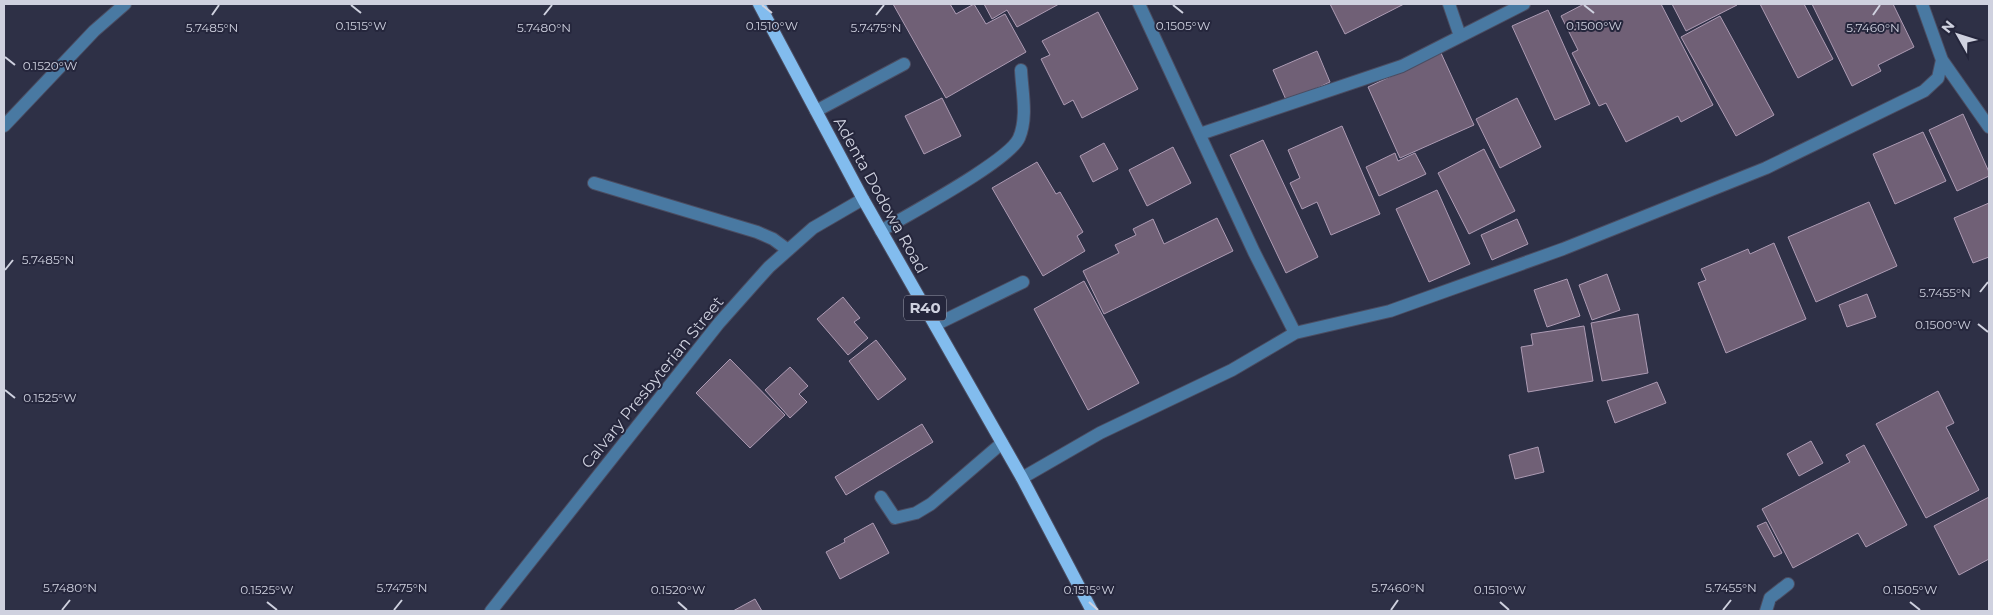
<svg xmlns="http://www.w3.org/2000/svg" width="1993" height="615" font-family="Montserrat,sans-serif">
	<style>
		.building { fill: #706076; stroke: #ad9bb4 }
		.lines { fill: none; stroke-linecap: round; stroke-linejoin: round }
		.minor-casing { stroke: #4b4d62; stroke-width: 14 }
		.major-casing { stroke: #4b4d62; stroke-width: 14 }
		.minor { stroke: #4979a2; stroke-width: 12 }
		.major { stroke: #82bcee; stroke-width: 12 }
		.ticks { fill: none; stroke: #cfd1df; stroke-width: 2 }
		.labels { text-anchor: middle; stroke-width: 4; stroke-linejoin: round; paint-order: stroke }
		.shield { fill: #25263c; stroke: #9c9eae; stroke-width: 1 }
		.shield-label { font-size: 15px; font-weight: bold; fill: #cfd1df }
		.street-label { font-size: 16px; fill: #cfd1df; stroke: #25263c }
		.ticks-label { font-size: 12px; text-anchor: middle; fill: #cfd1df; stroke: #25263c; stroke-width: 4; stroke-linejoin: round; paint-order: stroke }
	</style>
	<rect width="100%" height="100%" fill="#2e3046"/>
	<path class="building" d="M 893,4 L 950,4 L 956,14 L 974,4 L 986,24 L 1005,14 L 1026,52 L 946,98 Z
		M 984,4 L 1059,4 L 1017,27 L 1007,10 L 992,19 Z
		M 1330,4 L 1404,4 L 1345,34 Z
		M 1584,4 L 1661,4 L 1713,105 L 1681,122 L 1678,116 L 1626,142 L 1606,103 L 1599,106 L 1572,53 L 1578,50 L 1561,16 Z
		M 1672,4 L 1736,4 L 1737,5 L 1686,31 Z
		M 1760,4 L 1804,4 L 1833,59 L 1798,78 Z
		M 1812,4 L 1893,4 L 1914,47 L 1878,65 L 1881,71 L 1852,86 Z
		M 1548,10 L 1590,104 L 1555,120 L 1512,26 Z
		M 1098,12 L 1138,89 L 1082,118 L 1073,100 L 1064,105 L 1041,59 L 1050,55 L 1042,41 Z
		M 1720,16 L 1774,115 L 1736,136 L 1681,37 Z
		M 1317,51 L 1330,82 L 1287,102 L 1273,70 Z
		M 1441,53 L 1474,125 L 1400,158 L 1368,87 Z
		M 942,98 L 961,136 L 924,154 L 905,116 Z
		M 1517,98 L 1541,147 L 1500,168 L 1476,119 Z
		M 1963,114 L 1989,172 L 1989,176 L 1957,191 L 1929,130 Z
		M 1342,126 L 1380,214 L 1331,235 L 1317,202 L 1302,209 L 1290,183 L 1300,178 L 1288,150 Z
		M 1923,132 L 1946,181 L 1895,204 L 1873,154 Z
		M 1263,140 L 1318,257 L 1286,273 L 1230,155 Z
		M 1104,143 L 1118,169 L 1093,182 L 1080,156 Z
		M 1173,147 L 1191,183 L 1147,206 L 1129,170 Z
		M 1484,149 L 1515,211 L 1469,234 L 1438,173 Z
		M 1395,153 L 1398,161 L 1415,153 L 1426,174 L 1379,196 L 1366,167 Z
		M 1037,162 L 1056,194 L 1060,192 L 1083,232 L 1077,236 L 1085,251 L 1043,276 L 992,188 Z
		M 1437,190 L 1470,264 L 1429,282 L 1396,209 Z
		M 1869,202 L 1897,266 L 1816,302 L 1788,237 Z
		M 1989,203 L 1989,257 L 1973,263 L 1954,218 Z
		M 1217,218 L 1233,251 L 1104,314 L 1083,271 L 1119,253 L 1115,245 L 1136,235 L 1133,229 L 1153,219 L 1164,244 Z
		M 1517,219 L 1528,244 L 1492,260 L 1481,235 Z
		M 1774,243 L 1806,319 L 1726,353 L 1698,283 L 1706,280 L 1701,269 L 1748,249 L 1750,254 Z
		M 1607,274 L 1620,310 L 1592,320 L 1579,285 Z
		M 1567,279 L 1580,316 L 1547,327 L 1534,290 Z
		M 1084,281 L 1139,383 L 1088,410 L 1034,309 Z
		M 1867,294 L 1876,317 L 1847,327 L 1839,305 Z
		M 843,297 L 860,318 L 854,322 L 868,338 L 848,355 L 817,319 Z
		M 1638,314 L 1648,373 L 1602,381 L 1591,323 Z
		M 1584,326 L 1593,381 L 1528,392 L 1521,347 L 1533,345 L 1531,334 Z
		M 876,340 L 906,379 L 878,400 L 849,361 Z
		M 730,359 L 785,415 L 750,448 L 696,393 Z
		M 790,367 L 808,386 L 799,394 L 807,402 L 790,418 L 765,390 Z
		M 1657,382 L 1666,403 L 1615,423 L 1607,401 Z
		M 1938,391 L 1954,423 L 1946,427 L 1979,490 L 1926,518 L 1876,424 Z
		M 922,424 L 933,442 L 846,495 L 835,477 Z
		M 1811,441 L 1823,463 L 1799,476 L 1787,454 Z
		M 1864,445 L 1907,525 L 1866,547 L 1858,533 L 1793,568 L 1762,509 L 1850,462 L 1846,455 Z
		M 1538,447 L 1544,472 L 1515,479 L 1509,455 Z
		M 1989,497 L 1989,559 L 1959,575 L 1934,526 Z
		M 1766,522 L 1782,553 L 1774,557 L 1757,526 Z
		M 873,523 L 889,553 L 840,579 L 826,552 L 845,542 L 844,539 Z
		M 755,599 L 762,611 L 733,611 Z"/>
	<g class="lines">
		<defs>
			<path id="minor" d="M 1139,4 L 1254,252 L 1295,333
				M 1449,4 L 1460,36
				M 1942,60 L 1989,127
				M 816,111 L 904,64
				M 4,126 L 94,31 L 125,4
				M 1200,134 L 1402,66 L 1524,4
				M 594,183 L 757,232 L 773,239 L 788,250
				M 881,231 C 907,215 1009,161 1019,138 C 1028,117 1022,92 1021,70
				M 935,325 L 1023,282
				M 1022,478 L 1100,433 L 1232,370 L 1295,333 L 1390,311 L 1563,249 L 1766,168 L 1924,91 L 1938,78 L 1942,60 L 1922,4
				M 881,497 L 895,518 L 916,513 L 931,504 L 1002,443
				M 491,611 L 719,323 L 769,267 L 813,228 L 863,199
				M 1766,611 L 1770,598 L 1788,584"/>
			<path id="major" d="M 759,4 L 863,199 L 1022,478 L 1092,611"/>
		</defs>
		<use href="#minor" class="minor-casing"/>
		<use href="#major" class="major-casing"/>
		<use href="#minor" class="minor"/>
		<use href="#major" class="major"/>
	</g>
	<path class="ticks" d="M 351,5 L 361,13M 762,5 L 772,13M 1173,5 L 1183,13M 1584,5 L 1594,13M 212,15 L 219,5M 544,15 L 552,5M 876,15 L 884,5M 1873,15 L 1880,5M 5,57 L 15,65M 5,270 L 13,260M 1980,292 L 1988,282M 1978,324 L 1988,332M 5,390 L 15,398M 267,602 L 277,610M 678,602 L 687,610M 1089,602 L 1098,610M 1500,602 L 1509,610M 1910,602 L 1920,610M 62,610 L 70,600M 394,610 L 402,600M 1391,610 L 1398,600M 1723,610 L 1731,600"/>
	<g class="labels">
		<rect class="shield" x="904" y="295.5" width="42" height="25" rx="4"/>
		<g class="shield-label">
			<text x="925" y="313">R40</text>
		</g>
		<g class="street-label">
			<text transform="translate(881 195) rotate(61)" y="6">Adenta Dodowa Road</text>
			<text transform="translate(652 382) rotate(-51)" y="6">Calvary Presbyterian Street</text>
		</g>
	</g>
	<g class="ticks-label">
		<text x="361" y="30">0.1515°W</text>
		<text x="772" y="30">0.1510°W</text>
		<text x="1183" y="30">0.1505°W</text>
		<text x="1594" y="30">0.1500°W</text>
		<text x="212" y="32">5.7485°N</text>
		<text x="544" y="32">5.7480°N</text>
		<text x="876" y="32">5.7475°N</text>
		<text x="1873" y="32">5.7460°N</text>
		<text x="50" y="70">0.1520°W</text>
		<text x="48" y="264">5.7485°N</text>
		<text x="1945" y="297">5.7455°N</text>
		<text x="1943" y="329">0.1500°W</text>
		<text x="50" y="402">0.1525°W</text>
		<text x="70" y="592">5.7480°N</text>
		<text x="402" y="592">5.7475°N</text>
		<text x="1398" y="592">5.7460°N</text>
		<text x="1731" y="592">5.7455°N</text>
		<text x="267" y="594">0.1525°W</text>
		<text x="678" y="594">0.1520°W</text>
		<text x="1089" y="594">0.1515°W</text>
		<text x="1500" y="594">0.1510°W</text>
		<text x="1910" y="594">0.1505°W</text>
	</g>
	<rect width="1993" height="615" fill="none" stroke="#cfd1df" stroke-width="10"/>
	<g transform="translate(1958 35) rotate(309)" stroke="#25263c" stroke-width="4" paint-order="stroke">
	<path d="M0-4L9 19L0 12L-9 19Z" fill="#cfd1df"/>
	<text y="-8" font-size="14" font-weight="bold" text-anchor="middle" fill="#cfd1df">N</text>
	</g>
</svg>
